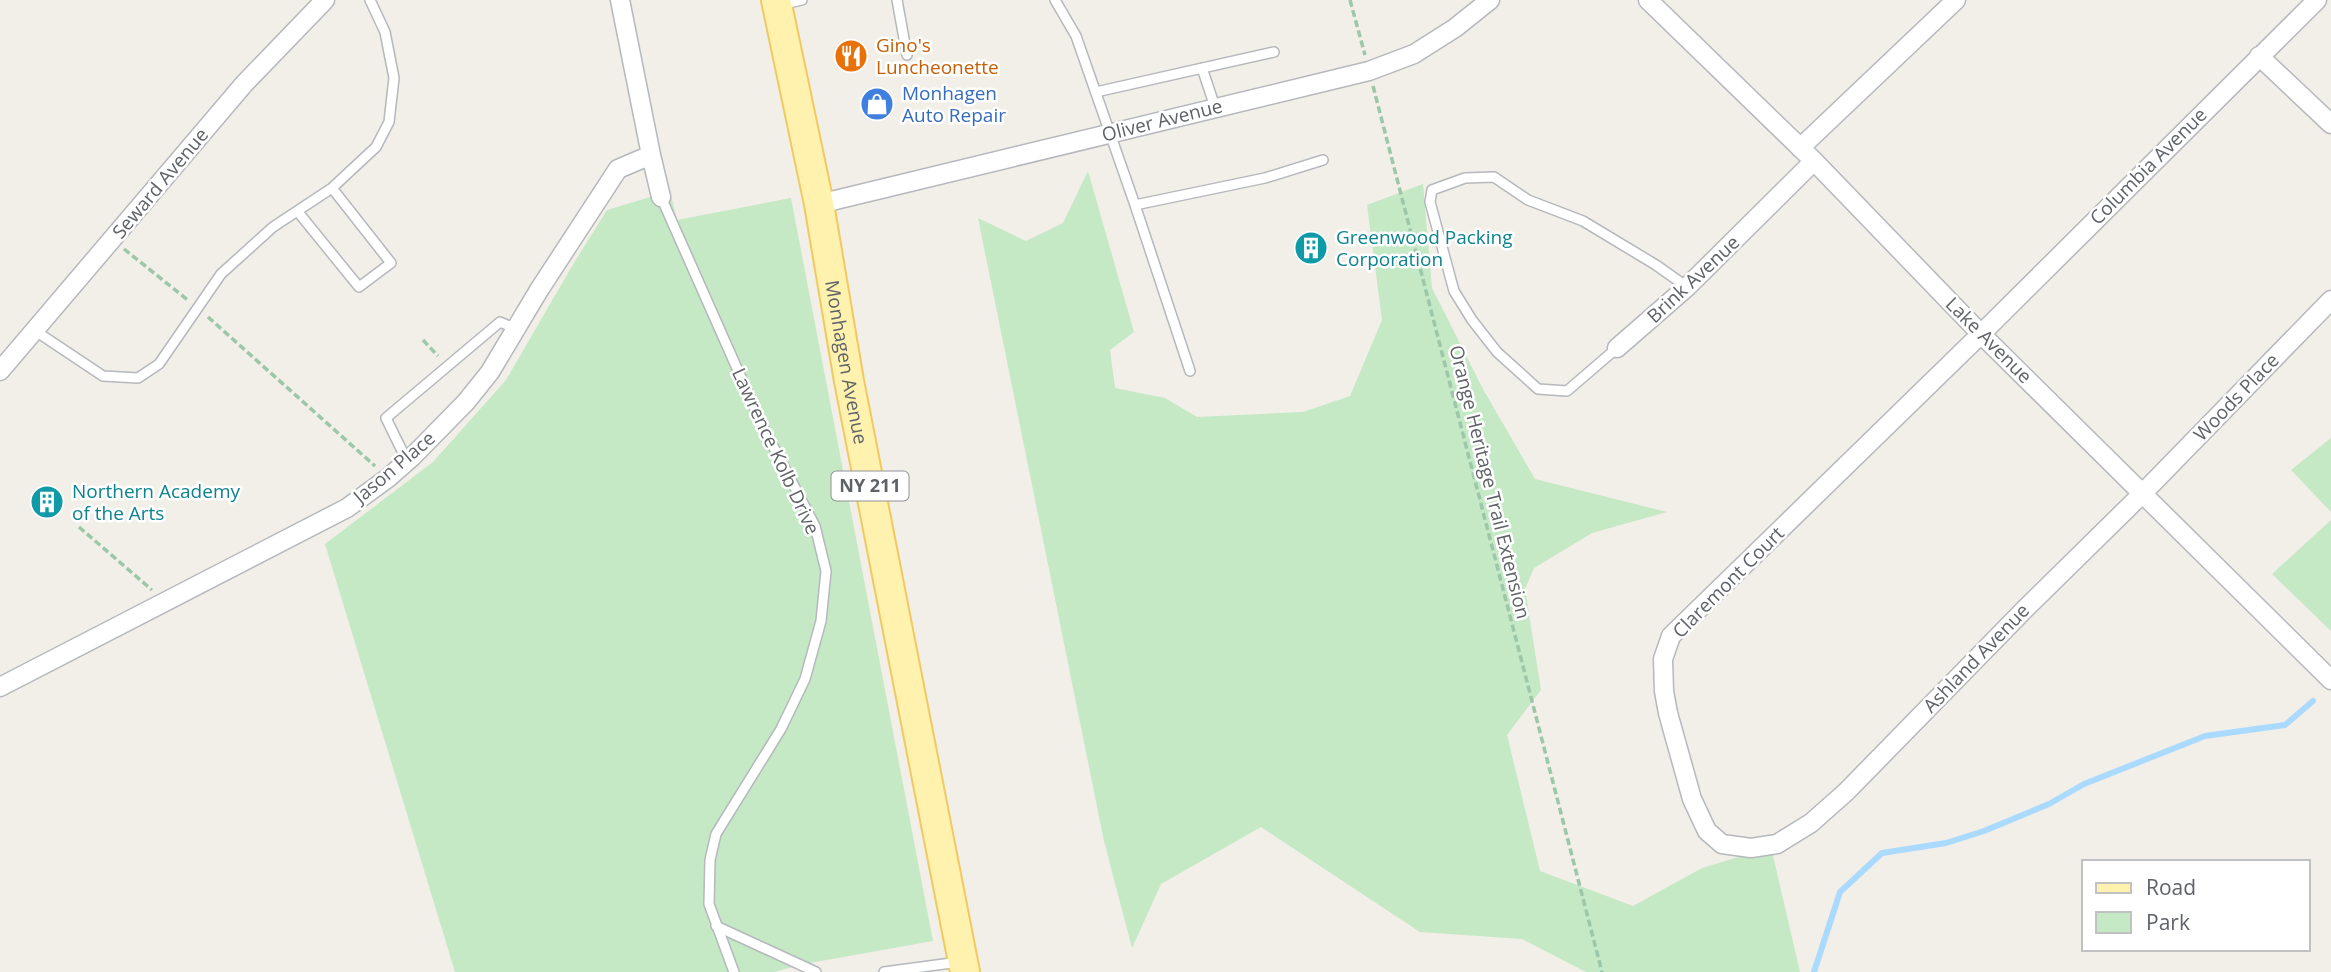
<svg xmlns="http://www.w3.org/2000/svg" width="2331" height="972" font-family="'Open Sans',sans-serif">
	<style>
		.green { fill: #c5e8c5 }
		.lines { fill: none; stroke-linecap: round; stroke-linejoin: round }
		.stream { stroke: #aadaff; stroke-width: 6 }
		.service-casing { stroke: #b5b8bc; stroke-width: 12 }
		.minor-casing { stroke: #b5b8bc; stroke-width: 21 }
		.primary-casing { stroke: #f2c960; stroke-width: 32 }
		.path { stroke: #9cc7a9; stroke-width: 3.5; stroke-dasharray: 7 3.5; stroke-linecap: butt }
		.service { stroke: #fff; stroke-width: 9 }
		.minor { stroke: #fff; stroke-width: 18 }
		.primary { stroke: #fff2af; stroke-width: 28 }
		.labels { text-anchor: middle; stroke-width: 5; stroke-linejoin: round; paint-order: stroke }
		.shield { fill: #fff; stroke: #8f9295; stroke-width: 2 }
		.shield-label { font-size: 18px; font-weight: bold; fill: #5f6368 }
		.food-label { font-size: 19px; fill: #c56008; stroke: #fff; text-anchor: start }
		.shop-label { font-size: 19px; fill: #366cbe; stroke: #fff; text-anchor: start }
		.street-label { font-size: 19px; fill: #5f6368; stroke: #fff }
		.culture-label { font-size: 19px; fill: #0d838f; stroke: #fff; text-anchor: start }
	</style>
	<rect width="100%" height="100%" fill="#f1efe8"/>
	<path class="green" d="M 1088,171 L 1134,332 L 1110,350 L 1115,388 L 1165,398 L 1197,417 L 1303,412 L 1350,396 L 1382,320 L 1367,205 L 1423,184 L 1432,288 L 1483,389 L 1535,479 L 1667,512 L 1592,533 L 1534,568 L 1525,589 L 1541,690 L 1507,735 L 1540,871 L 1633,906 L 1702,868 L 1771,847 L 1800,972 L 1586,972 L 1522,939 L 1420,932 L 1261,827 L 1161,884 L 1132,948 L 1104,841 L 978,218 L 1026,241 L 1063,223 Z
		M 670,191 L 677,220 L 791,198 L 933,941 L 804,964 L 774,972 L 455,972 L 325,544 L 433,462 L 506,380 L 575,261 L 607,210 Z
		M 2331,438 L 2331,512 L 2291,470 Z
		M 2331,520 L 2331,631 L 2272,574 Z"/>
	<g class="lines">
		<path class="stream" d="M 1814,972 L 1840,892 L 1882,853 L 1946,843 L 1984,831 L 2049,804 L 2084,784 L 2205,736 L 2285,725 L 2313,701"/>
		<defs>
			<path id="service" d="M 897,0 L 907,55
				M 1055,0 L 1076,36 L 1135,205 L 1190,371
				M 779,5 L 802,0
				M 1202,68 L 1215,107
				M 1096,92 L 1274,52
				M 661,197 L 763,427 L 815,526 L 826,571 L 821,621 L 805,679 L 781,729 L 716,834 L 710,860 L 709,904 L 734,972
				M 1135,205 L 1265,178 L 1323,160
				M 298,212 L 359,287 L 391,263 L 332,188
				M 34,330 L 103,376 L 138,378 L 159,364 L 221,274 L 273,227 L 332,188 L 376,147 L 389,122 L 394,78 L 385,32 L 370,0
				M 1617,348 L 1567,391 L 1538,389 L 1497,352 L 1472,320 L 1454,291 L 1430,202 L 1432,190 L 1465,178 L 1494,177 L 1528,200 L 1583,221 L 1656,265 L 1687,287
				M 407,461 L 386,418 L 500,322 L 516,329
				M 716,926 L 816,972
				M 884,972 L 959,962"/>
			<path id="minor" d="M 620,0 L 651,155 L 661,197
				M 1648,0 L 1814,161 L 1981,334 L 2331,680
				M 2317,0 L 1981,334 L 1671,636 L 1663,659 L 1664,691 L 1668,713 L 1692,799 L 1707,831 L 1722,844 L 1751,848 L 1777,844 L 1811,823 L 1846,792 L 2025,609 L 2142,494 L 2331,300
				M 2259,56 L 2331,124
				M 1800,148 L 1956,0
				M 819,204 L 1369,71 L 1414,54 L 1455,28 L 1490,0
				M 1617,348 L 1687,287 L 1814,161
				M 0,371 L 244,84 L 325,0
				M 0,687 L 347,508 L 388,478 L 413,456 L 466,402 L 490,372 L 539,290 L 618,169 L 651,155"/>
			<g id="primary">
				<path id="s1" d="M 776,0 L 819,204 L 849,381 L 965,972"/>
			</g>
		</defs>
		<use href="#service" class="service-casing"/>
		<use href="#minor" class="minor-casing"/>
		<use href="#primary" class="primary-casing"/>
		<path class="path" d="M 1350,0 L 1365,55
			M 1373,86 L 1602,972
			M 124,249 L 189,301
			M 208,317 L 375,466
			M 423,340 L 438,356
			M 79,527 L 152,590"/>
		<use href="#service" class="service"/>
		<use href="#minor" class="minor"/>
		<use href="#primary" class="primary"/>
	</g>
	<defs>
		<symbol id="restaurant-disc" viewBox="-11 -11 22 22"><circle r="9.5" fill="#e8710a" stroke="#fff"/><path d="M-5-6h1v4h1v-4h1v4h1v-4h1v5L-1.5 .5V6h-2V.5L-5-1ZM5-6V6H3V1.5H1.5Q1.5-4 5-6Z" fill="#fff"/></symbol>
		<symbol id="shop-disc" viewBox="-11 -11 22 22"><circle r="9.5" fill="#3f7fe0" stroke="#fff"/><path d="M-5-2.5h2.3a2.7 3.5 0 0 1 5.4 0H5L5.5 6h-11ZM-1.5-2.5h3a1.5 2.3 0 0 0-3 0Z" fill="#fff"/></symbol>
		<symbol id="building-disc" viewBox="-11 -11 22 22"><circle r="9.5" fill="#0f9aa8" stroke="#fff"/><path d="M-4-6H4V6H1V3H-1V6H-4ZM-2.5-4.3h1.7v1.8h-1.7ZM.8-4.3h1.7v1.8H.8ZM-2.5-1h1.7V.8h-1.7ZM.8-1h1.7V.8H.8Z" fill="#fff"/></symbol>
	</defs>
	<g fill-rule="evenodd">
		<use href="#restaurant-disc" x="832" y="37" width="38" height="38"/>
		<use href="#shop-disc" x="858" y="85" width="38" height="38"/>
		<use href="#building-disc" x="1292" y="229" width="38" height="38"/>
		<use href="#building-disc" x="28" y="483" width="38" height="38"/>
	</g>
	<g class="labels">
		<rect class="shield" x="831.5" y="471.5" width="77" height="29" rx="5"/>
		<g class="shield-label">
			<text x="870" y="492">NY 211</text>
		</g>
		<g class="food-label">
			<text x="876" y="52">Gino's<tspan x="876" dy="22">Luncheonette</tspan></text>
		</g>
		<g class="shop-label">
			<text x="902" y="100">Monhagen<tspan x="902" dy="22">Auto Repair</tspan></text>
		</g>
		<g class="street-label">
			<text transform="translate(1162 120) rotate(-14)" y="7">Oliver Avenue</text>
			<text transform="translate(2148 166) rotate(-45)" y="7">Columbia Avenue</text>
			<text transform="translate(160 183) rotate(-50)" y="7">Seward Avenue</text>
			<text transform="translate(1693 279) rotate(-43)" y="7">Brink Avenue</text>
			<text transform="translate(1989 340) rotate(45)" y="7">Lake Avenue</text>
			<text dy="7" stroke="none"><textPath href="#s1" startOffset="369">Monhagen Avenue</textPath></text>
			<text transform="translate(2236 397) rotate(-46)" y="7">Woods Place</text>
			<text transform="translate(776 451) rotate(65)" y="7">Lawrence Kolb Drive</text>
			<text transform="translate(394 467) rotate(-40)" y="7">Jason Place</text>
			<text transform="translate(1490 482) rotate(76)" y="7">Orange Heritage Trail Extension</text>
			<text transform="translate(1728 582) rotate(-45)" y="7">Claremont Court</text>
			<text transform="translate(1976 658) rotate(-46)" y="7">Ashland Avenue</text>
		</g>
		<g class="culture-label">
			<text x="1336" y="244">Greenwood Packing<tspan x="1336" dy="22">Corporation</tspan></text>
			<text x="72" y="498">Northern Academy<tspan x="72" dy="22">of the Arts</tspan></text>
		</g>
	</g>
	<rect x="2082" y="860" width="228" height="91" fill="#ffffff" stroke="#bfc1c3" stroke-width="2"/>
	<rect x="2096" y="883" width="35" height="10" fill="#fff2af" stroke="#bfc1c3" stroke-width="2"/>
	<text x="2146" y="895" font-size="21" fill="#5f6368">Road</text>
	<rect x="2096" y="912" width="35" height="21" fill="#c5e8c5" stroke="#bfc1c3" stroke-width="2"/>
	<text x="2146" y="930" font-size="21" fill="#5f6368">Park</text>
</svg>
